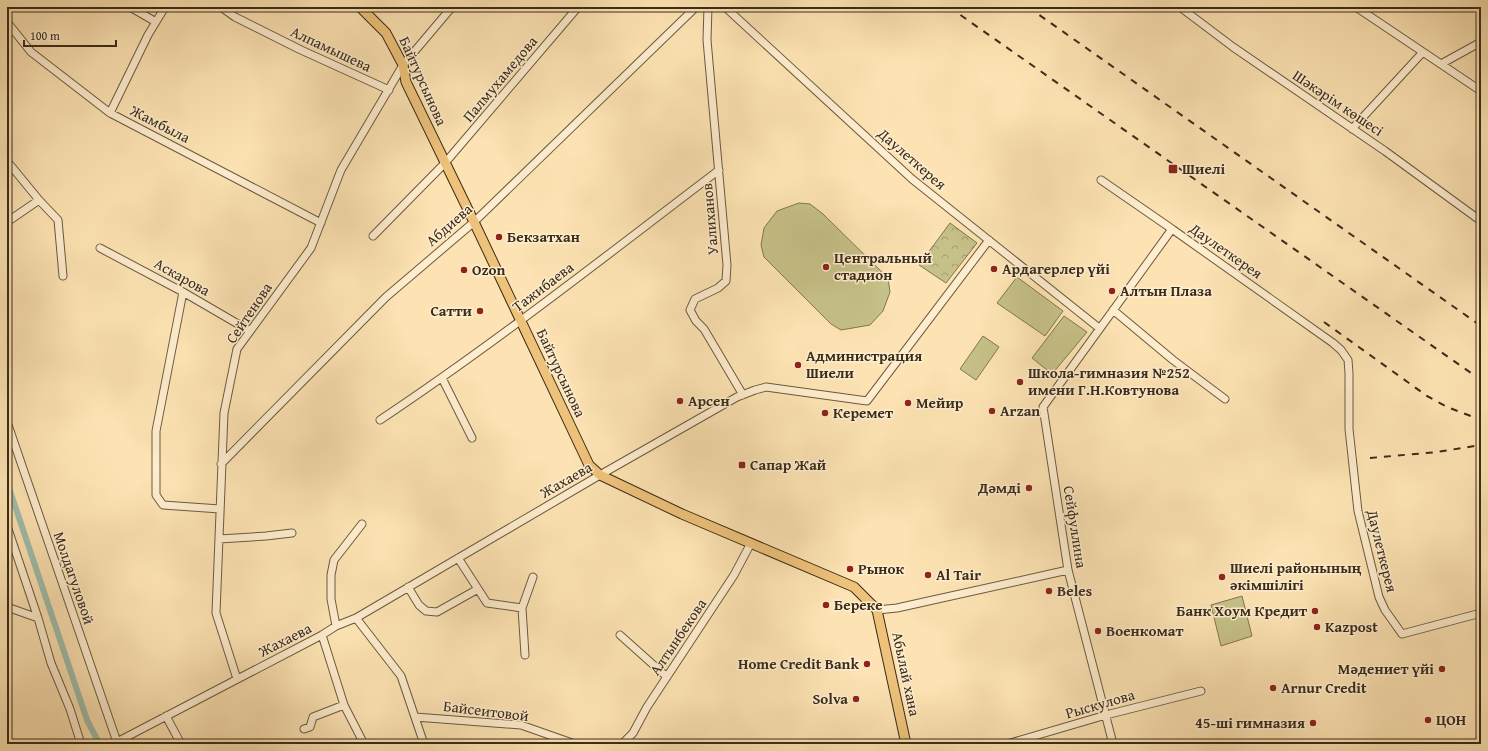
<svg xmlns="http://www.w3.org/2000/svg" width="1488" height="751" font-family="'Gentium Book Plus',serif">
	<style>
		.green { fill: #c6c188; stroke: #807651 }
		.park { fill: url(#park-crowns); stroke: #807651 }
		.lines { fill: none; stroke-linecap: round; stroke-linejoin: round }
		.canal { stroke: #9fbeac; stroke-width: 6 }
		.minor-casing { stroke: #6b5a40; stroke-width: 9 }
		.major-casing { stroke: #3a2c1a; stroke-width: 11 }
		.minor { stroke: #feedce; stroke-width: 7 }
		.major { stroke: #eec27a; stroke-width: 9 }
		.rail { stroke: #3a2c1a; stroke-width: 2; stroke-dasharray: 7 7; stroke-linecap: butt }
		.poi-dot { fill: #8f2418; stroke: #feedce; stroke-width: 1.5 }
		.labels { text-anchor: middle; stroke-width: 3; stroke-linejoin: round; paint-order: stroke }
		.street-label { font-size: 15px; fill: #3a2c1a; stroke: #feedce }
		.poi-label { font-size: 15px; font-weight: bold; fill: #3a2c1a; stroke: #feedce; text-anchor: start }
	</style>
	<defs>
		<pattern id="park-crowns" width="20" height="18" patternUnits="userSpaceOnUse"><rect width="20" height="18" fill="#c6c188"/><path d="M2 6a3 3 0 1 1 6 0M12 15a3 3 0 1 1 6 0" fill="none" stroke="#a29d6e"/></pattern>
	</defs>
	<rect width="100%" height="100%" fill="#fde3b3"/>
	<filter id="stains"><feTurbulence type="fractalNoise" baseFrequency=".005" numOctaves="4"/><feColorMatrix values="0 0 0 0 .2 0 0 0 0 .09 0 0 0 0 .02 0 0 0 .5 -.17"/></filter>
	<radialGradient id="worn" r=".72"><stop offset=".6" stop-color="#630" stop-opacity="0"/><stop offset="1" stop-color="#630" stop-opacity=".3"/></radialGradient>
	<path class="green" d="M 799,203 L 810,204 L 823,214 L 888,278 L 890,292 L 883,311 L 870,325 L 841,330 L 831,324 L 764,257 L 761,245 L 764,228 L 777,211 Z
		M 1017,277 L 1063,311 L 1045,336 L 997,303 Z
		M 1064,316 L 1087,332 L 1052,374 L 1032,358 Z
		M 983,336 L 999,347 L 976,380 L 960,369 Z
		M 1242,596 L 1252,636 L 1221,646 L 1211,605 Z"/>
	<path class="park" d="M 950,223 L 977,243 L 946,283 L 919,265 Z"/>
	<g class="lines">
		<path class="canal" d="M 7,482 L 87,720 L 99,743"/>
		<defs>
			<path id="minor" d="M 130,7 L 156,22
				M 221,7 L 235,17 L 301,50 L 389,90
				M 708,7 L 707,40 L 727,265 L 726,281 L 718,288 L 695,299 L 690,310 L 696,321 L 704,329 L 743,395
				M 725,7 L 912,179 L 1099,328
				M 1180,7 L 1233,47 L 1385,151 L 1481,221
				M 1356,7 L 1481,91
				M 7,22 L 31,52 L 110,113 L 321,223
				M 1441,64 L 1481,42
				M 110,113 L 148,35 L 165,7
				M 1352,129 L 1423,52
				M 7,161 L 39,200 L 58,220 L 63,276
				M 1101,180 L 1172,229
				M 7,222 L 39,200
				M 373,236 L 445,163 L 578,7
				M 100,248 L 183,292 L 250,331
				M 183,292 L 156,431 L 156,495 L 163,505 L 220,509
				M 1113,310 L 1173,360 L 1225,399
				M 442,378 L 472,438
				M 380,420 C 497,342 607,255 719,170
				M 7,422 L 117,742
				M 221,464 L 386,297 L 474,222 L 696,7
				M 7,526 L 38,618 L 51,663 L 70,709 L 81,744
				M 219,539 L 266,536 L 292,533
				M 458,558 L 487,603 L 522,608 L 533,577
				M 408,587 L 419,605 L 426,611 L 437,612 L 478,589
				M 7,607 L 38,618
				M 522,608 L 525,655
				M 877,610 L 897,608 L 1068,570
				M 356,618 L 401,676 L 424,744
				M 336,626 L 331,599 L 331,575 L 334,560 L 362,524
				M 322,635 L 344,705 L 364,744
				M 620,635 L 667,677
				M 237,679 L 216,613 L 224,413 L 237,349 L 311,248 L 341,170 L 403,65 L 452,7
				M 166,716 L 181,744
				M 415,717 L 521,725 L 575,744
				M 304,729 L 310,727 L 313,717 L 344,705
				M 7,742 L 11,744
				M 113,744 L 322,635 L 336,626 L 356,618 L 600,475 L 737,397 L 755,390 L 766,387 L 867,401 L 989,240
				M 622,744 L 633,733 L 647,707 L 734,575 L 751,543
				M 1007,744 L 1106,715 L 1201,691
				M 1113,744 L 1068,570 L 1043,407 L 1172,229 L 1333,343 L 1341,350 L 1348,360 L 1349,373 L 1349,429 L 1358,511 L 1379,597 L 1385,610 L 1402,634 L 1481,613"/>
			<path id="major" d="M 360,7 L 386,33 L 403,65 L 406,82 L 474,222 L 589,465 L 600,475 L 682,514 L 854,587 L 877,610 L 906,744"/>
		</defs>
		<use href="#minor" class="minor-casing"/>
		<use href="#major" class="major-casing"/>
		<use href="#minor" class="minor"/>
		<use href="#major" class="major"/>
		<path class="rail" d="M 949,7 L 1481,380
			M 1028,7 L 1481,326
			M 1324,322 L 1427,396 L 1447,407 L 1481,420
			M 1370,458 L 1437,452 L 1481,445"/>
	</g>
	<g class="poi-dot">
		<rect x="1168" y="164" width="10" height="10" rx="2"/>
		<circle cx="499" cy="237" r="4"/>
		<circle cx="826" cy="267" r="4"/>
		<circle cx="994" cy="269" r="4"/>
		<circle cx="464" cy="270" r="4"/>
		<circle cx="1112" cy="291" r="4"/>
		<circle cx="480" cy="311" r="4"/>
		<circle cx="798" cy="365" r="4"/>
		<circle cx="1020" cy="382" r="4"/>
		<circle cx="680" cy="401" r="4"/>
		<circle cx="908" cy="403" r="4"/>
		<circle cx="992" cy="411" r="4"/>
		<circle cx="825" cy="413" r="4"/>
		<rect x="738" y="461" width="8" height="8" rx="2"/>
		<circle cx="1029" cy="488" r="4"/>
		<circle cx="850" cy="569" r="4"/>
		<circle cx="928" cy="575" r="4"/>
		<circle cx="1222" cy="577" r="4"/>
		<circle cx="1049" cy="591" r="4"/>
		<circle cx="826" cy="605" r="4"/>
		<circle cx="1315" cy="611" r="4"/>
		<circle cx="1317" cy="627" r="4"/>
		<circle cx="1098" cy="631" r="4"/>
		<circle cx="867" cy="664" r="4"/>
		<circle cx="1442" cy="669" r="4"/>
		<circle cx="1273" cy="688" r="4"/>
		<circle cx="856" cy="699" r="4"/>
		<circle cx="1428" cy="720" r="4"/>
		<circle cx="1313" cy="723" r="4"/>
	</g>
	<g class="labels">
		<g class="street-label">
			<text transform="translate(331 49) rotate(25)" y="5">Алпамышева</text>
			<text transform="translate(500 79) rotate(-50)" y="5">Палмухамедова</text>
			<text transform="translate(423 81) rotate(66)" y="5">Байтурсынова</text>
			<text transform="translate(1338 103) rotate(34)" y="5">Шәкәрім көшесі</text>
			<text transform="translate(160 124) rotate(27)" y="5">Жамбыла</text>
			<text transform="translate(912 159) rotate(41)" y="5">Даулеткерея</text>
			<text transform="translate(710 219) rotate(-95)" y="5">Уалиханов</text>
			<text transform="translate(449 225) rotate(-41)" y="5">Абдиева</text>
			<text transform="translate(1226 251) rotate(35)" y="5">Даулеткерея</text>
			<text transform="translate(182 277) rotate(29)" y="5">Аскарова</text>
			<text transform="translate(543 287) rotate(-37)" y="5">Тажибаева</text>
			<text transform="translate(249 313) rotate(-56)" y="5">Сейтенова</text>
			<text transform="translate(561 373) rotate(65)" y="5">Байтурсынова</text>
			<text transform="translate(566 480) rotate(-30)" y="5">Жахаева</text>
			<text transform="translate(1075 527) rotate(81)" y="5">Сейфуллина</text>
			<text transform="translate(1382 551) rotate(76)" y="5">Даулеткерея</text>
			<text transform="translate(74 578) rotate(71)" y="5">Молдагуловой</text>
			<text transform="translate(678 637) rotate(-56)" y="5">Алтынбекова</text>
			<text transform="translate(285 640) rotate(-27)" y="5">Жахаева</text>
			<text transform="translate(906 674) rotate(78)" y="5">Абылай хана</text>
			<text transform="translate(1100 704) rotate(-16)" y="5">Рыскулова</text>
			<text transform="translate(486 711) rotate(7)" y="5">Байсеитовой</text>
		</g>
		<g class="poi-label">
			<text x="1182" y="174">Шиелі</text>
			<text x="507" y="242">Бекзатхан</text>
			<text x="834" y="263">Центральный<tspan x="834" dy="17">стадион</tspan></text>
			<text x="1002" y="274">Ардагерлер үйі</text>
			<text x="472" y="275">Ozon</text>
			<text x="1120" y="296">Алтын Плаза</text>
			<text x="472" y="316" text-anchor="end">Сатти</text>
			<text x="806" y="361">Администрация<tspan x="806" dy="17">Шиели</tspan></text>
			<text x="1028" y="378">Школа-гимназия №252<tspan x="1028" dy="17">имени Г.Н.Ковтунова</tspan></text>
			<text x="688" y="406">Арсен</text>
			<text x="916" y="408">Мейир</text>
			<text x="1000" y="416">Arzan</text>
			<text x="833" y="418">Керемет</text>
			<text x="750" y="470">Сапар Жай</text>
			<text x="1021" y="493" text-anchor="end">Дәмді</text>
			<text x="1230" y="573">Шиелі районының<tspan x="1230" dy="17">әкімшілігі</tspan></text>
			<text x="858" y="574">Рынок</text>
			<text x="936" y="580">Al Tair</text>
			<text x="1057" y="596">Beles</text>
			<text x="834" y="610">Береке</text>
			<text x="1307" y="616" text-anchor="end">Банк Хоум Кредит</text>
			<text x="1325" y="632">Kazpost</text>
			<text x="1106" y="636">Военкомат</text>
			<text x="859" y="669" text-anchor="end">Home Credit Bank</text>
			<text x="1434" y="674" text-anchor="end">Мәдениет үйі</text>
			<text x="1281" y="693">Arnur Credit</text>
			<text x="848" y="704" text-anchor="end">Solva</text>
			<text x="1436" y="725">ЦОН</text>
			<text x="1305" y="728" text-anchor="end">45-ші гимназия</text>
		</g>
	</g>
	<rect width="1488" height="751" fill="none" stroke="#fde3b3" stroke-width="24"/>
	<rect x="8" y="8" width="1472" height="735" fill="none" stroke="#3a2c1a" stroke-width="2"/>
	<rect x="12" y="12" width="1464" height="727" fill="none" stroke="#3a2c1a"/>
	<path d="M24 40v6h92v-6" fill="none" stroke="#3a2c1a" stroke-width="2"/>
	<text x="30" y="40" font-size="12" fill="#3a2c1a" stroke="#feedce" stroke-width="3" paint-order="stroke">100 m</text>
	<rect width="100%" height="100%" filter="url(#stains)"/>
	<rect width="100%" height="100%" fill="url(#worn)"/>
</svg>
